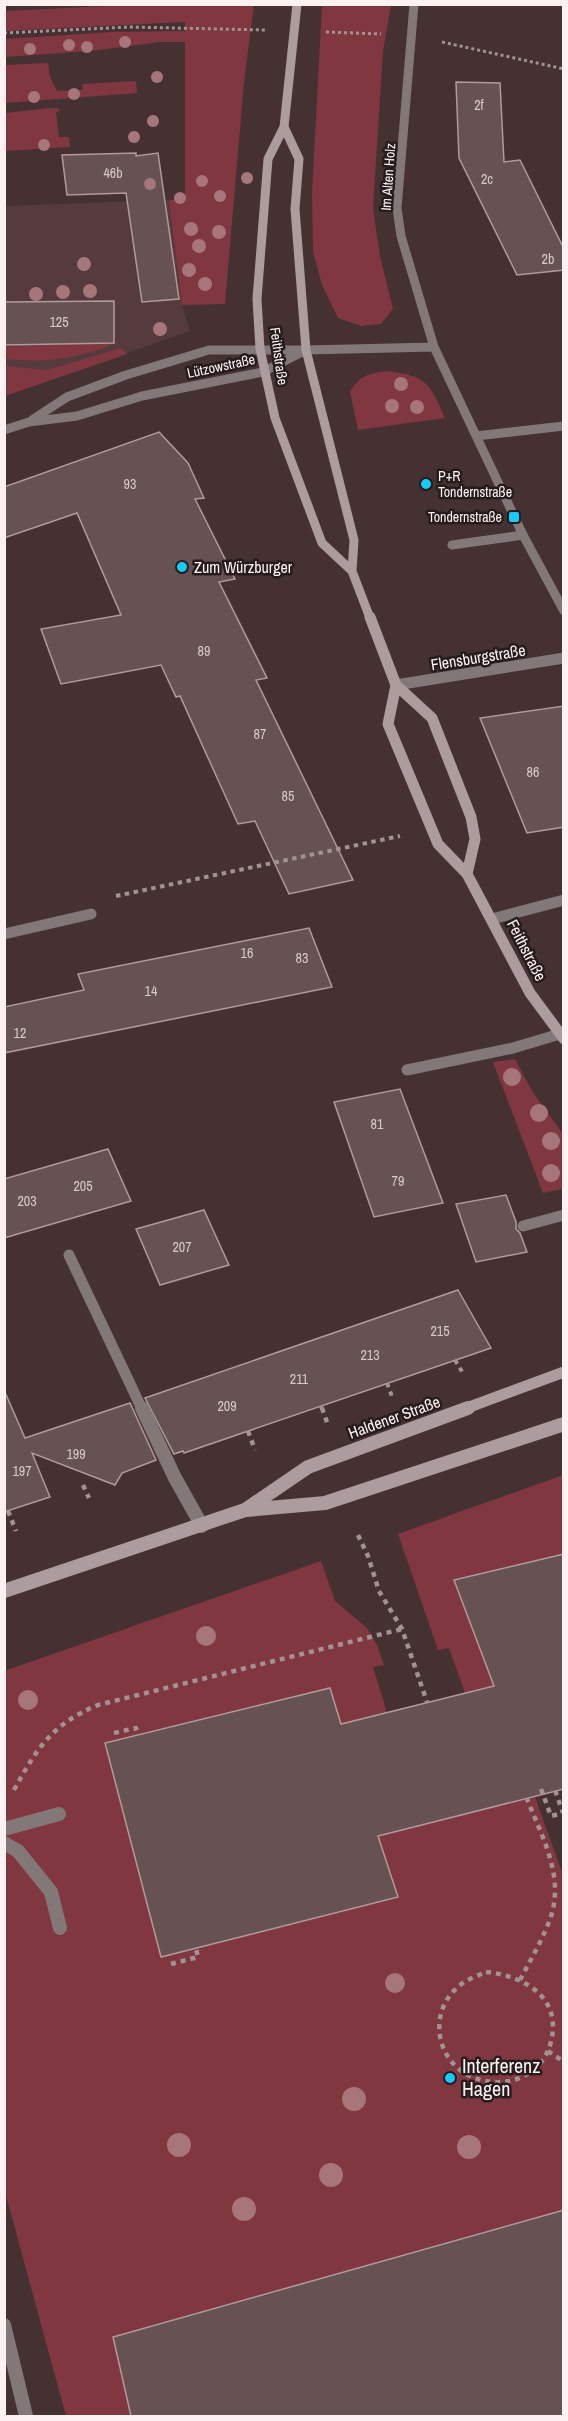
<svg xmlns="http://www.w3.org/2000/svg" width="568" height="2421" font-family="'Archivo Narrow',sans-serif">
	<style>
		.built { fill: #553b3d }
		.green { fill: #803740 }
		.building { fill: #675253; stroke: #b29a9b; stroke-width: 1.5 }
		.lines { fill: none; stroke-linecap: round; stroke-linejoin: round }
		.path-far2 { stroke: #a39293; stroke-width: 3; stroke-dasharray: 3 3; stroke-linecap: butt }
		.path-far1 { stroke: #a39293; stroke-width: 4; stroke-dasharray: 4.5 4.5; stroke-linecap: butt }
		.path { stroke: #a39293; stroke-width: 4.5; stroke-dasharray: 5 5; stroke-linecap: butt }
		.service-far2 { stroke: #827878; stroke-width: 9 }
		.service-far1 { stroke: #827878; stroke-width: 11 }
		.service { stroke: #827878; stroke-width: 14 }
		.minor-far2 { stroke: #827878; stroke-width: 9 }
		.minor-far1 { stroke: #827878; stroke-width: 11 }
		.minor { stroke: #827878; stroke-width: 14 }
		.tertiary { stroke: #827878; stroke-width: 9 }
		.secondary-far2 { stroke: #ac9c9d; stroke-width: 9 }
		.secondary-far1 { stroke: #ac9c9d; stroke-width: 11 }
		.secondary { stroke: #ac9c9d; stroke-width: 14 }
		.tree { fill: #a6767a }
		.poi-dot { fill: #18cafc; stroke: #251c1c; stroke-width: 2 }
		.labels { text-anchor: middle; stroke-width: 5; stroke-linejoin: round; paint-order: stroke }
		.number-label { font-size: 14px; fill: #d8c9ca }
		.far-street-label { font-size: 14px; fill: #fef1f1; stroke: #251c1c }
		.far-poi-label { font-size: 14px; fill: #fef1f1; stroke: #251c1c; text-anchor: start }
		.poi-label { font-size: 16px; fill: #fef1f1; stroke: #251c1c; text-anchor: start }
		.street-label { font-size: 16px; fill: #fef1f1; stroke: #251c1c }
		.near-poi-label { font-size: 20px; fill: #fef1f1; stroke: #251c1c; text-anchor: start }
	</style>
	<rect width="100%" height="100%" fill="#453132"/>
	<path class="built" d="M 169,200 L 182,305 L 190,331 L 5,396 L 4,206 Z"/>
	<path class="green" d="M 126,5 L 254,5 L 244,82 L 225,304 L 182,305 L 169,200 L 185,199 L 185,42 L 160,42 L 91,51 L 5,57 L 5,39 L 112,32 L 185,31 L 185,22 L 5,31 L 5,11 Z
		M 322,5 L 391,5 L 383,51 L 373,208 L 380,256 L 393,309 L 381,324 L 361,326 L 338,318 L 322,285 L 313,251 L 312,193 Z
		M 48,63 L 50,77 L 57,91 L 82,90 L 83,84 L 136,81 L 137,93 L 5,103 L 5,65 Z
		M 51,108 L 58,108 L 60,111 L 56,112 L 59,137 L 69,137 L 70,147 L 5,151 L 5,113 Z
		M 118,342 C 80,359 45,363 5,359 L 5,347 Z
		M 121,348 L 127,354 L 5,396 L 5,366 L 47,370 Z
		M 387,371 C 427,376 429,382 445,418 L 358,430 L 350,392 C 359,376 369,373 387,371 Z
		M 515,1059 L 532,1091 L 563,1134 L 563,1189 L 543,1193 L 493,1062 Z
		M 563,1475 L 563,1554 L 455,1580 L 501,1705 L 472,1713 L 449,1648 L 438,1650 L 398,1534 Z
		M 321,1561 L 335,1601 L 367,1628 L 377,1645 L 384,1665 L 373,1667 L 393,1732 L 347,1744 L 330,1689 L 105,1743 L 161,1957 L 397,1897 L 378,1836 L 535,1797 L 563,1875 L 563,2210 L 113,2337 L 131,2416 L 66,2416 L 5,2192 L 4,1671 Z"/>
	<path class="building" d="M 456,82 L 500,83 L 504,162 L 520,160 L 564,249 L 564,270 L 517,275 L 459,158 Z
		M 136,153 L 136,156 L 158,153 L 179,299 L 142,302 L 126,193 L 67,195 L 62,155 Z
		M 114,301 L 114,343 L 4,345 L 4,302 Z
		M 159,432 L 188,463 L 204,498 L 195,499 L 235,579 L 219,582 L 267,678 L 256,680 L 353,880 L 289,894 L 255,821 L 238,824 L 180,696 L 176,697 L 161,665 L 61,684 L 41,629 L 121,615 L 77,513 L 4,538 L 4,487 Z
		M 564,706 L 564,827 L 527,833 L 480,718 Z
		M 309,928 L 332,987 L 4,1053 L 4,1007 L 84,990 L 78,974 Z
		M 400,1089 L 443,1203 L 374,1217 L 334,1102 Z
		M 108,1149 L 131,1201 L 4,1238 L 4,1179 Z
		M 506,1195 L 516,1222 L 516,1229 L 520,1233 L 527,1252 L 476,1262 L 456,1204 Z
		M 204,1210 L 229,1265 L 160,1285 L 136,1229 Z
		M 458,1290 L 491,1348 L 184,1453 L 183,1451 L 174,1454 L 145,1398 Z
		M 4,1390 L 25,1438 L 130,1403 L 156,1460 L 122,1473 L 115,1485 L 32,1453 L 50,1497 L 4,1512 Z
		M 564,1554 L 564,1789 L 378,1836 L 398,1897 L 161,1957 L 105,1743 L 330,1688 L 341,1724 L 494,1686 L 454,1580 Z
		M 564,2210 L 564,2416 L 131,2416 L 113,2337 Z"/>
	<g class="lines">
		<path class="path-far2" d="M 326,32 L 381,34
			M 4,33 L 130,27 L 265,30
			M 442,42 L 564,69"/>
		<path class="path-far1" d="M 116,896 L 400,836
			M 455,1360 L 464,1375
			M 387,1383 L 393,1399
			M 321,1406 L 322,1409"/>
		<path class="path" d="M 322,1408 L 328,1425
			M 248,1431 L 255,1450
			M 83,1485 L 89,1498
			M 8,1511 L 16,1531
			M 358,1535 L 368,1556 L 379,1591 L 402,1629 L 427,1702
			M 114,1733 L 136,1728 L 138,1735
			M 541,1789 L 551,1816 L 563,1813 L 554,1787
			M 14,1790 C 37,1748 52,1724 98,1705 L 402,1629
			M 171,1964 L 198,1957 L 196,1949
			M 486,1972 C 526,1976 564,1999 550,2045 C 540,2078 503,2090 472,2077 C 435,2061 428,2012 458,1987 C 465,1980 477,1976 486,1972 Z
			M 520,1980 C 530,1961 541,1942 549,1922 C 566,1879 543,1839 527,1799
			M 548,2051 L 564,2062"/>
		<path class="service-far2" d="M 452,545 L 523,535"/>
		<path class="service-far1" d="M 492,919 L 564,900
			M 407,1070 L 513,1048 L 560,1034
			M 523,1226 L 564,1215
			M 69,1255 L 142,1409"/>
		<path class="service" d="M 142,1408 L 175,1478 L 202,1526
			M 4,1829 L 59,1814
			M 4,1843 L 18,1851 L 51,1892 L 60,1928"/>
		<path class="minor-far2" d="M 414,4 L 397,208 L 401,236 L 434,347 L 523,535 L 564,611
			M 306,350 L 434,347
			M 476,436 L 564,426"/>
		<path class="minor-far1" d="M 396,685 L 564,658
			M 4,934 L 91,914"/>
		<path class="minor" d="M 4,2325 L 26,2416"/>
		<path class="tertiary" d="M 32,420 L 67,397 L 126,375 L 209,350 L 303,350
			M 4,430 L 29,422 L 77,416 L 142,396 L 263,372 L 306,350"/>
		<path class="secondary-far2" d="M 297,4 L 284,127 L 268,159 L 257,299 L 260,349 L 275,418 L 322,543 L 352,571
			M 284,127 L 299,159 L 295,209 L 306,350 L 354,540 L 352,571 L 370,618"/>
		<path class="secondary-far1" d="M 370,617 L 396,685 L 432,718 L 471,817 L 475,839 L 467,874
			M 396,685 L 388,724 L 438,844 L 467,874 L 530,993 L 564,1039
			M 464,1409 L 564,1372"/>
		<path class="secondary" d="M 246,1510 L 325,1503 L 564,1424
			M 4,1591 L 245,1510 L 308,1467 L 468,1408"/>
	</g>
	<g class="tree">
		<circle cx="125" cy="42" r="6"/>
		<circle cx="69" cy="45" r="6"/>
		<circle cx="87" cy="47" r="6"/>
		<circle cx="30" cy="49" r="6"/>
		<circle cx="157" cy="77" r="6"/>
		<circle cx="74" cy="94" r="6"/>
		<circle cx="34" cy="97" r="6"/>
		<circle cx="153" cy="121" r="6"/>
		<circle cx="134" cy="137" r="6"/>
		<circle cx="44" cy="145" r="6"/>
		<circle cx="247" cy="178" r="6"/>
		<circle cx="202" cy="181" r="6"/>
		<circle cx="150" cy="184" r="6"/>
		<circle cx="220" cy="196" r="6"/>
		<circle cx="180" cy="198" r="6"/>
		<circle cx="191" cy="229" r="7"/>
		<circle cx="219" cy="232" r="7"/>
		<circle cx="199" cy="246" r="7"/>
		<circle cx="84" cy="264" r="7"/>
		<circle cx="189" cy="270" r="7"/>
		<circle cx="205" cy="284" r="7"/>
		<circle cx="90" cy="291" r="7"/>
		<circle cx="63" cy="292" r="7"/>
		<circle cx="36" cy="294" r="7"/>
		<circle cx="160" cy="329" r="7"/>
		<circle cx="401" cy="384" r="7"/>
		<circle cx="392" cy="406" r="7"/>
		<circle cx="417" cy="407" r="7"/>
		<circle cx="512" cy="1077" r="9"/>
		<circle cx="539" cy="1113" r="9"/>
		<circle cx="551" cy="1141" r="9"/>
		<circle cx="551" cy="1173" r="9"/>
		<circle cx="206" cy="1636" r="10"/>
		<circle cx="28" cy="1700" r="10"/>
		<circle cx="395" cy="1983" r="10"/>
		<circle cx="354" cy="2099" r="12"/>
		<circle cx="179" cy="2145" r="12"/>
		<circle cx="469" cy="2147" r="12"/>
		<circle cx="331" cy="2175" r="12"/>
		<circle cx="244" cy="2209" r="12"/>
	</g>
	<g class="poi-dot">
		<circle cx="426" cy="484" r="6"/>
		<rect x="508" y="511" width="12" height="12" rx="3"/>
		<circle cx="182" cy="567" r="6"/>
		<circle cx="450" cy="2078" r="6"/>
	</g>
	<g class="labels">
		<g class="number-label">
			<text x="479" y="110">2f</text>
			<text x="113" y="178">46b</text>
			<text x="487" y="184">2c</text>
			<text x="548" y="264">2b</text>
			<text x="59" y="327">125</text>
			<text x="130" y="489">93</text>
			<text x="204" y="656">89</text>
			<text x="260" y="739">87</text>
			<text x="533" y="777">86</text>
			<text x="288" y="801">85</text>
			<text x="247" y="958">16</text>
			<text x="302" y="963">83</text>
			<text x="151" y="996">14</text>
			<text x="20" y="1038">12</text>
			<text x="377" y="1129">81</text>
			<text x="398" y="1186">79</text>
			<text x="83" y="1191">205</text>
			<text x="27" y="1206">203</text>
			<text x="182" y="1252">207</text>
			<text x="440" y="1336">215</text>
			<text x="370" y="1360">213</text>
			<text x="299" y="1384">211</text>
			<text x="227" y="1411">209</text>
			<text x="76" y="1459">199</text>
			<text x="22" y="1476">197</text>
		</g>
		<g class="far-street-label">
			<text transform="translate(388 177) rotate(-86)" y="5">Im Alten Holz</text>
			<text transform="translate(279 356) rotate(82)" y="5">Feithstraße</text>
			<text transform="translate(221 366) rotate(-12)" y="5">Lützowstraße</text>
		</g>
		<g class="far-poi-label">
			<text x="438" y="481">P+R<tspan x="438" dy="16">Tondernstraße</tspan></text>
			<text x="502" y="522" text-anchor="end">Tondernstraße</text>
		</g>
		<g class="poi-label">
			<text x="194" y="573">Zum Würzburger</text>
		</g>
		<g class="street-label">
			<text transform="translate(478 657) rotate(-9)" y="6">Flensburgstraße</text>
			<text transform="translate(527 950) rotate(63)" y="6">Feithstraße</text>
			<text transform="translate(394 1417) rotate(-20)" y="6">Haldener Straße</text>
		</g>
		<g class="near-poi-label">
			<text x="462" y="2073">Interferenz<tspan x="462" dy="23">Hagen</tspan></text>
		</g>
	</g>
	<rect width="568" height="2421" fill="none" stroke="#fef1f1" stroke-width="12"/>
</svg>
